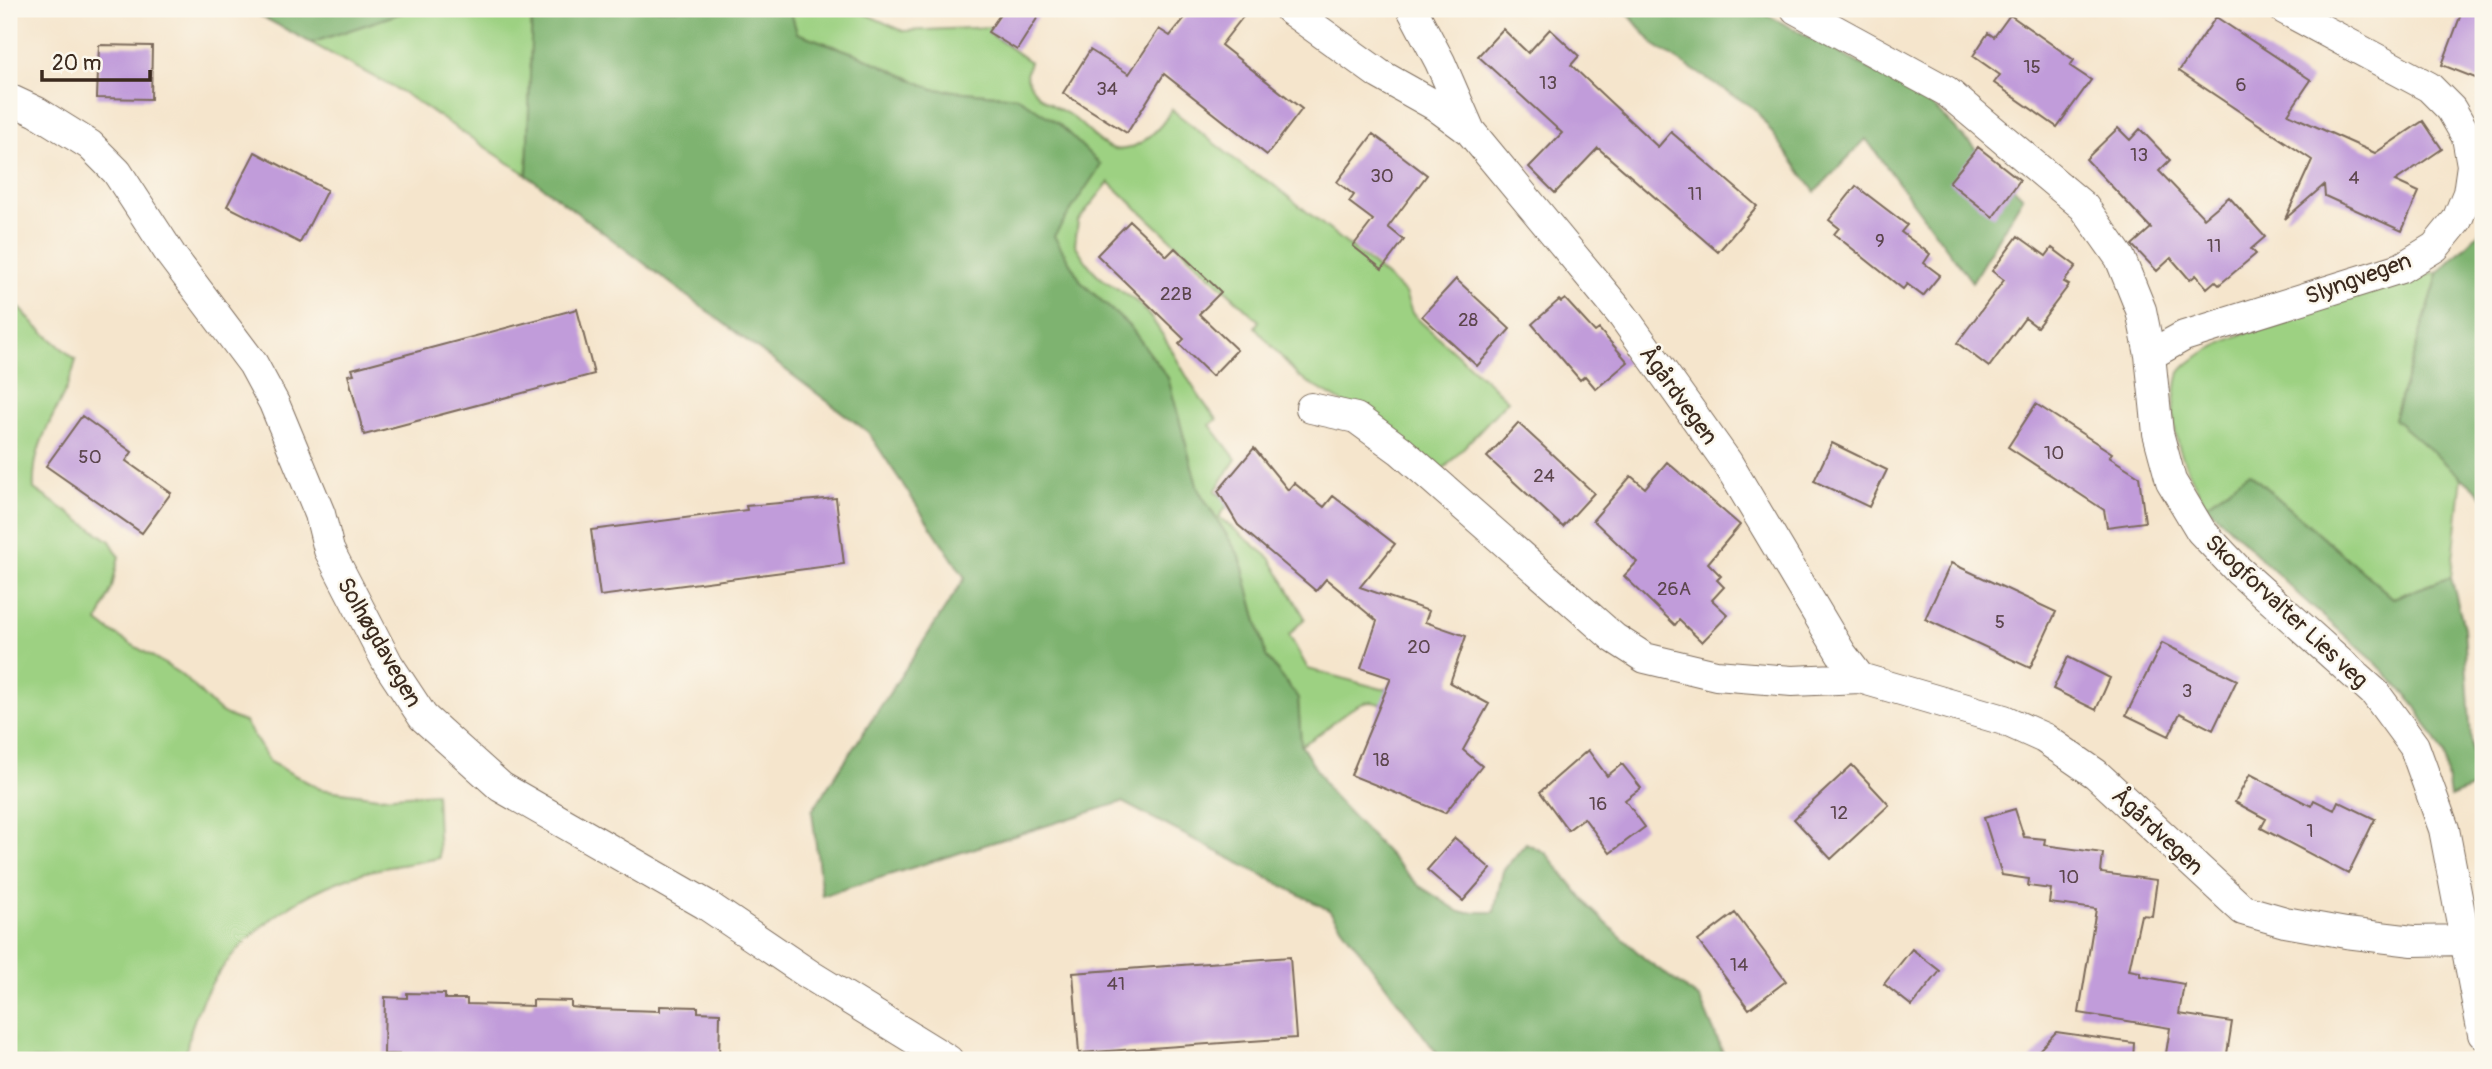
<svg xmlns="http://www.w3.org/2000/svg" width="2492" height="1069" font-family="Pangolin,sans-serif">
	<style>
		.green { fill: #9dd182; stroke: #6c7e50; stroke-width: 2 }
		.forest { fill: #7eb370; stroke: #5c6e47; stroke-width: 2 }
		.building { fill: #c19cda }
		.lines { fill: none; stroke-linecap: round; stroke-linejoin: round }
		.street-casing { stroke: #7c6b5b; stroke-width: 32 }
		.street { stroke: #fff; stroke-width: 30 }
		.labels { text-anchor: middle; stroke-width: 5; stroke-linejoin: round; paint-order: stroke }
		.number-label { font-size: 19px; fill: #5c464d }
		.street-label { font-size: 23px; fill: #3b2a1e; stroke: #fbf7ec }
	</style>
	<rect width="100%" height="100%" fill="#fbf7ec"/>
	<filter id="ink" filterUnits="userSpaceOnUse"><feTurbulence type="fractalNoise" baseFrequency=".0143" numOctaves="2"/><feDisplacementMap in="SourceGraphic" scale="14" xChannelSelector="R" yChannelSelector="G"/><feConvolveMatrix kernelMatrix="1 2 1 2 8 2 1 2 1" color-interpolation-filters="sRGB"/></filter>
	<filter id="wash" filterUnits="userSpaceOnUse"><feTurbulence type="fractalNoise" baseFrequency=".00686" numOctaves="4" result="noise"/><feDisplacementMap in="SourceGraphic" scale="28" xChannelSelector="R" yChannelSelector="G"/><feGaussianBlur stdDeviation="1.57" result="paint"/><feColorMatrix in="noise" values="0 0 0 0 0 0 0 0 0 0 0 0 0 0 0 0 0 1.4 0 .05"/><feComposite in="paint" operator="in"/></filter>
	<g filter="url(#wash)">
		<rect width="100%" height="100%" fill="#f5e5cc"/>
		<path class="green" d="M 413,9 L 532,9 L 527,175 L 402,92 L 311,43 Z
			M 790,9 L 854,9 L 903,31 L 992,27 L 989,33 L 1030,62 L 1026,75 C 1033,97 1051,104 1068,114 C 1082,122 1095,142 1111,148 C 1134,156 1163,128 1171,109 L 1248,170 L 1270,182 L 1378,269 L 1405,293 L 1412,313 L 1421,322 L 1508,400 L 1440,473 L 1372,420 L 1299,377 L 1255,327 L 1259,321 L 1109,182 L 1078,221 L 1075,244 C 1084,259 1094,275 1110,284 C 1121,291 1132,297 1141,306 C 1172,340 1186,386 1217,419 L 1210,425 L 1236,459 L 1215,491 L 1229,503 L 1219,517 L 1270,558 L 1305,618 L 1289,635 L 1308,669 L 1382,689 L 1408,688 L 1392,709 C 1386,707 1377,702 1371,702 C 1349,702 1324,736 1301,745 L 1298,698 L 1266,656 L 1240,557 L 1198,489 L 1168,378 L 1131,328 L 1082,283 L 1053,235 L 1101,165 L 1018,97 L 933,89 L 859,55 L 797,33 Z
			M 2439,272 L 2394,419 L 2462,476 L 2451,577 L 2393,598 L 2249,473 L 2206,505 C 2187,471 2168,435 2175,395 C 2176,389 2176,380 2179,374 C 2205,332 2386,288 2439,272 Z
			M 9,296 L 36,326 L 76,360 C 65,408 31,435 34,489 L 110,541 L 119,556 L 112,587 L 98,622 C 124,643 154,655 181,675 C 209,696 207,711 245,722 L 270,762 L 320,789 L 378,797 L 436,793 L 439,858 C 413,864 385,866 359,874 C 275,900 195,969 185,1060 L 9,1060 Z"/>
		<path class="forest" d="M 248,9 L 413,9 L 311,43 Z
			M 532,9 L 790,9 L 797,33 L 859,55 L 933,89 L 1017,97 L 1059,124 L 1101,165 L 1054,236 L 1082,283 L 1131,328 L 1168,378 L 1198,489 L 1240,557 L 1266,656 L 1298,698 L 1301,745 L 1332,795 L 1418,885 L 1460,912 L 1494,912 L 1503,871 L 1526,843 L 1546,853 L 1591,909 L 1645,959 L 1700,999 L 1726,1060 L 1442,1060 L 1329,910 L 1122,802 L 822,896 L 812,811 L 965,578 L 868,432 L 527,175 Z
			M 1624,9 L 1756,9 L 1925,98 L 2023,197 L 1972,282 L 1866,139 L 1815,192 L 1755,109 L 1654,45 Z
			M 2483,219 L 2483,496 L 2394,419 L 2439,272 L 2479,233 Z
			M 2249,473 L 2393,598 L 2451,577 L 2464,628 L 2474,787 L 2450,797 L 2444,754 L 2413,702 L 2374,661 L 2300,596 L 2206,505 Z"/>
		<g id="blocks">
			<path class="building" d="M 1004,9 L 1043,9 L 1017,50 L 988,32 Z
				M 1192,9 L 1249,9 L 1221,45 L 1302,109 L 1267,155 L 1164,74 L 1127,133 L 1063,93 L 1090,50 L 1129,74 L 1159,29 L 1170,36 Z
				M 2463,9 L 2483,9 L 2483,81 L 2442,65 Z
				M 2010,15 L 2074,60 L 2070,66 L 2091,80 L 2057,127 L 1994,83 L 2000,75 L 1973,56 L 1988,33 L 1994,37 Z
				M 2216,17 L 2311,80 L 2288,114 L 2375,153 L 2423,121 L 2442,149 L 2395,181 L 2419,192 L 2402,231 L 2325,196 L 2324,185 L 2285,219 L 2312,160 L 2179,71 Z
				M 1503,29 L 1528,53 L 1550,29 L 1579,56 L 1571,65 L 1658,147 L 1671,132 L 1757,206 L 1718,252 L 1598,148 L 1555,193 L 1529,167 L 1562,133 L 1478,56 Z
				M 99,45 L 152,46 L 151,99 L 97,98 Z
				M 2118,128 L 2130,140 L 2140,129 L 2170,160 L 2159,171 L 2204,218 L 2229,197 L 2265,237 L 2251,249 L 2256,254 L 2219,285 L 2215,281 L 2207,288 L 2196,275 L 2190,280 L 2171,258 L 2157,271 L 2132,245 L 2151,228 L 2086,159 Z
				M 1373,134 L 1427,175 L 1388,227 L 1404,240 L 1382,269 L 1353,246 L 1373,220 L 1349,202 L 1354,195 L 1337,182 Z
				M 1978,147 L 2020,180 L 1993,217 L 1949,182 Z
				M 255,152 L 327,190 L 300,243 L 227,206 Z
				M 1856,186 L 1907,225 L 1901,232 L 1930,254 L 1924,263 L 1940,275 L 1923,296 L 1907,284 L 1903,289 L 1834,234 L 1839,228 L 1829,220 Z
				M 1130,221 L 1167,256 L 1175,248 L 1221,292 L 1199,314 L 1237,350 L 1212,376 L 1179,344 L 1184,339 L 1097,255 Z
				M 2018,236 L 2046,256 L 2052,248 L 2076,266 L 2064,282 L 2069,285 L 2037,327 L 2025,318 L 1989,367 L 1957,343 L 2004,280 L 1992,271 Z
				M 1456,279 L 1510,329 L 1477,366 L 1422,316 Z
				M 1565,299 L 1595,332 L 1599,329 L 1628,362 L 1596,389 L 1585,376 L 1580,380 L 1532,324 L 1559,300 L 1561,302 Z
				M 577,309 L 594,374 L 364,435 L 348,375 L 354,374 L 352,369 Z
				M 2036,404 L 2112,453 L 2109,457 L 2139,476 L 2145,522 L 2107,527 L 2104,510 L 2008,447 Z
				M 82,416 L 132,452 L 126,461 L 171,493 L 142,533 L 46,466 Z
				M 1518,423 L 1594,493 L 1563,527 L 1487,457 Z
				M 1832,443 L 1887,470 L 1869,507 L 1814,481 Z
				M 1254,448 L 1288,490 L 1294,483 L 1324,507 L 1333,496 L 1395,544 L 1360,587 L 1429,611 L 1425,622 L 1466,636 L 1450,683 L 1489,704 L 1463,750 L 1482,766 L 1445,813 L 1351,775 L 1391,678 L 1361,668 L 1377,621 L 1326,579 L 1316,591 L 1238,525 L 1218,491 Z
				M 1667,462 L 1740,525 L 1708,563 L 1721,576 L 1717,580 L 1724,587 L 1712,600 L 1728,615 L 1702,642 L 1679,620 L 1675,625 L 1624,576 L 1637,562 L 1593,520 L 1631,476 L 1645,488 Z
				M 836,498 L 844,564 L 600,596 L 591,530 L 747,510 L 746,506 Z
				M 1951,563 L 2056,612 L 2030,668 L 1925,619 Z
				M 2162,643 L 2237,680 L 2213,730 L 2180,713 L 2169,736 L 2126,715 Z
				M 2068,657 L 2110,678 L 2096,710 L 2053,689 Z
				M 1588,750 L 1607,776 L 1622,764 L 1641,788 L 1625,800 L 1645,827 L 1610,853 L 1584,818 L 1568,830 L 1540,792 Z
				M 1852,765 L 1889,805 L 1831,859 L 1794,819 Z
				M 2250,774 L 2311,806 L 2314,800 L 2334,810 L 2338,801 L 2375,819 L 2348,874 L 2261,828 L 2266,819 L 2235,802 Z
				M 2015,809 L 2024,837 L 2045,839 L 2044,845 L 2103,853 L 2101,873 L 2157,880 L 2152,916 L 2141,915 L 2129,970 L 2140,972 L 2140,976 L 2184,984 L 2179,1014 L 2232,1022 L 2226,1060 L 2165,1060 L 2170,1028 L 2079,1013 L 2096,909 L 2049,903 L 2051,889 L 2028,886 L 2029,879 L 2002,875 L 1984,818 Z
				M 1455,838 L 1491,869 L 1463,901 L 1427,870 Z
				M 1735,913 L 1786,981 L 1749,1009 L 1698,941 Z
				M 1912,949 L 1940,971 L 1912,1006 L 1884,984 Z
				M 1290,957 L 1296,1038 L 1079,1053 L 1073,973 Z
				M 407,993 L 445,994 L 445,999 L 467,999 L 467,1004 L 533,1006 L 533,1000 L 571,1001 L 571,1007 L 593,1009 L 660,1011 L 660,1006 L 698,1007 L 698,1012 L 720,1013 L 719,1060 L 478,1060 L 478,1057 L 384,1054 L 385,997 L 407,998 Z
				M 2056,1032 L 2134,1043 L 2133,1060 L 2030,1060 Z"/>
		</g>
	</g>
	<g filter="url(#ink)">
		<use href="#blocks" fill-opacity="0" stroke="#7c6b5b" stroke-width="2"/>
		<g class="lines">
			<defs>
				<path id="street" d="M 1289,9 L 1379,74 L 1436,106 L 1470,131 L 1623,316 L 1727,462 L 1841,653 L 1860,678
					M 1412,9 L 1440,62 L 1470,131
					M 1796,9 L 1946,91 L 2084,207 L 2120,258 L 2141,310 L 2150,355 L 2158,433 L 2171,481 L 2201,531 L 2238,570 L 2375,693 L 2414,746 L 2444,829 L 2483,1034
					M 9,99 L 37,112 L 90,145 L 117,172 L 171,255 L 253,364 L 274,403 L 320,514 L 329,550 L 388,664 L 423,717 L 501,787 L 705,904 L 810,975 L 948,1060
					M 2150,355 L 2184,336 L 2401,268 L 2435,247 L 2457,220 L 2468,193 L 2472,165 L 2467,137 L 2451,109 L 2429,87 L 2284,9
					M 1311,408 L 1356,418 L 1400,450 L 1614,638 L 1645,658 L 1716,675 L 1792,681 L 1860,678 L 2004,720 L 2044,738 L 2096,774 L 2243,910 L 2285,922 L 2346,933 L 2413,941 L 2465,940"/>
			</defs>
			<use href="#street" class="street-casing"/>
			<use href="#street" class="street"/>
		</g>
	</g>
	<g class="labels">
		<g class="number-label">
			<text x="2032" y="73">15</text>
			<text x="1548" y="89">13</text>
			<text x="2241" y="91">6</text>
			<text x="1107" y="95">34</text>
			<text x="2139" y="161">13</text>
			<text x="1382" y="182">30</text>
			<text x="2354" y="184">4</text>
			<text x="1695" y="200">11</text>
			<text x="1880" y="247">9</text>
			<text x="2214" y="252">11</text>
			<text x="1176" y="300">22B</text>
			<text x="1468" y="326">28</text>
			<text x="2054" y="459">10</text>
			<text x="90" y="463">50</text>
			<text x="1544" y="482">24</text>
			<text x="1674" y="595">26A</text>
			<text x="2000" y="628">5</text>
			<text x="1419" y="653">20</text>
			<text x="2187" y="697">3</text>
			<text x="1381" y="766">18</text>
			<text x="1598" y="810">16</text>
			<text x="1839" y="819">12</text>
			<text x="2310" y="837">1</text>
			<text x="2069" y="883">10</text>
			<text x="1739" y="971">14</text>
			<text x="1116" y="990">41</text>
		</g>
		<g class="street-label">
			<text transform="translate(2358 278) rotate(-20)" y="8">Slyngvegen</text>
			<text transform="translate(1679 395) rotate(54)" y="8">Ågårdvegen</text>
			<text transform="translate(2287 611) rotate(43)" y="8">Skogforvalter Lies veg</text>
			<text transform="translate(380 642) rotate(60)" y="8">Solhøgdavegen</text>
			<text transform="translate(2158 831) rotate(43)" y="8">Ågårdvegen</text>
		</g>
	</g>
	<rect width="2492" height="1069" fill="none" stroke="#fbf7ec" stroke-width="35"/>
	<path d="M42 70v10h108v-10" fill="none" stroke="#3b2a1e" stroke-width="3.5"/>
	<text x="52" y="70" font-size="21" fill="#3b2a1e" stroke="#fbf7ec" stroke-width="5" paint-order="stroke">20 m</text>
</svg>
